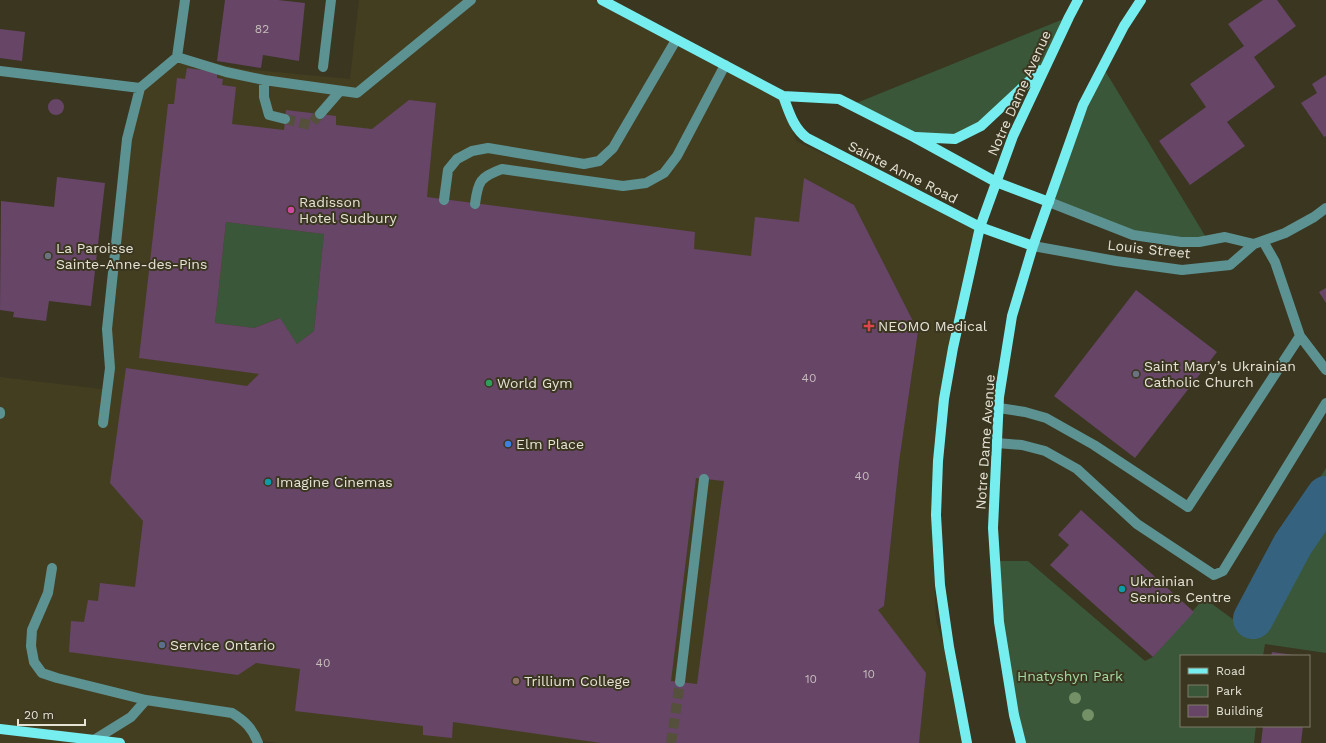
<svg xmlns="http://www.w3.org/2000/svg" width="1326" height="743" font-family="'Work Sans',sans-serif">
	<style>
		.built { fill: #443e21 }
		.green { fill: #3a5839 }
		.lines { fill: none; stroke-linecap: round; stroke-linejoin: round }
		.river { stroke: #35627e; stroke-width: 40 }
		.building { fill: #664567; fill-rule: evenodd }
		.minor-tunnel { stroke: #54503b; stroke-width: 10; stroke-dasharray: 10 5; stroke-linecap: butt }
		.minor { stroke: #5c9292; stroke-width: 10 }
		.major { stroke: #76eef0; stroke-width: 10 }
		.tree { fill: #739066 }
		.hotel-dot { fill: #d1479c; stroke: #3a3620; stroke-width: 1.5 }
		.worship-dot { fill: #6b7280; stroke: #3a3620; stroke-width: 1.5 }
		.health-dot { fill: #e0444e; stroke: #3a3620; stroke-width: 1.5 }
		.leisure-dot { fill: #2e9e5b; stroke: #3a3620; stroke-width: 1.5 }
		.shop-dot { fill: #3f7fe0; stroke: #3a3620; stroke-width: 1.5 }
		.culture-dot { fill: #0f9aa8; stroke: #3a3620; stroke-width: 1.5 }
		.service-dot { fill: #5c6f8a; stroke: #3a3620; stroke-width: 1.5 }
		.education-dot { fill: #8d6e63; stroke: #3a3620; stroke-width: 1.5 }
		.labels { text-anchor: middle; stroke-width: 4; stroke-linejoin: round; paint-order: stroke }
		.number-label { font-size: 12px; fill: #c6bcba }
		.street-label { font-size: 14px; fill: #e6e3d6; stroke: #3a3620 }
		.poi-label { font-size: 14px; fill: #e6e3d6; stroke: #3a3620; text-anchor: start }
		.park-label { font-size: 14px; fill: #a2d9a0; stroke: #3a3620 }
	</style>
	<rect width="100%" height="100%" fill="#3a3620"/>
	<path class="built" d="M 359,0 L 600,0 L 782,98 L 796,141 L 978,228 L 934,464 L 931,502 L 936,620 L 945,651 L 962,743 L 279,743 L 262,741 L 257,743 L 0,743 L 0,377 L 109,390 L 109,351 L 128,139 L 141,88 L 180,55 L 242,69 L 350,79 Z"/>
	<path class="green" d="M 1066,18 L 1045,62 L 980,124 L 954,137 L 916,135 L 854,104 Z
		M 1104,69 L 1207,239 L 1199,240 L 1134,233 L 1051,200 L 1061,170 Z
		M 226,222 L 324,234 L 314,331 L 297,344 L 279,318 L 254,328 L 215,323 Z
		M 1326,468 L 1326,653 L 1265,644 L 1263,656 L 1181,656 L 1181,726 L 1256,726 L 1254,743 L 1023,743 L 1001,622 L 997,561 L 1028,561 L 1145,661 L 1153,657 L 1204,598 L 1242,626 L 1254,590 L 1286,532 Z"/>
	<g class="lines">
		<path class="river" d="M 1253,619 L 1293,544 L 1326,496"/>
	</g>
	<path class="building" d="M 225,0 L 278,0 L 305,3 L 299,61 L 263,55 L 261,68 L 217,61 Z
		M 1263,0 L 1277,0 L 1296,26 L 1254,57 L 1275,87 L 1227,122 L 1245,146 L 1190,185 L 1159,141 L 1206,107 L 1190,84 L 1244,46 L 1228,24 Z
		M 0,29 L 25,32 L 22,61 L 0,58 Z
		M 187,68 L 217,72 L 217,78 L 223,79 L 222,85 L 236,87 L 232,124 L 284,130 L 286,110 L 336,116 L 336,125 L 372,129 L 409,100 L 436,103 L 427,197 L 695,232 L 694,249 L 751,256 L 755,217 L 799,222 L 804,178 L 854,205 L 918,331 L 899,462 L 884,606 L 878,610 L 926,673 L 919,743 L 601,743 L 453,722 L 452,738 L 423,735 L 423,726 L 295,711 L 300,669 L 256,663 L 238,675 L 69,652 L 71,621 L 84,622 L 88,600 L 98,601 L 100,583 L 135,587 L 143,521 L 110,483 L 126,368 L 247,386 L 259,374 L 139,358 L 168,104 L 174,104 L 177,78 L 185,79 ZM 226,222 L 324,234 L 314,331 L 297,344 L 280,318 L 254,328 L 215,323 ZM 696,478 L 724,481 L 697,684 L 671,681 Z
		M 1326,75 L 1326,136 L 1324,137 L 1301,103 L 1317,93 L 1312,84 Z
		M48 107a8 8 0 1 1 16 0a8 8 0 1 1-16 0Z
		M 57,177 L 105,183 L 91,306 L 49,301 L 46,321 L 13,317 L 14,312 L 0,310 L 1,201 L 54,207 Z
		M 1326,288 L 1326,303 L 1319,292 Z
		M 1136,290 L 1217,352 L 1135,458 L 1054,396 Z
		M 1081,510 L 1194,612 L 1153,657 L 1050,565 L 1069,545 L 1058,535 Z
		M 1272,652 L 1294,655 L 1294,656 L 1271,656 Z
		M 1263,726 L 1303,726 L 1301,743 L 1261,743 Z"/>
	<g class="lines">
		<path class="minor-tunnel" d="M 285,119 L 310,125 L 320,114
			M 671,743 L 680,682"/>
		<path class="minor" d="M 177,57 L 226,72 L 264,80 L 357,93 L 471,0
			M 177,57 L 185,0
			M 323,67 L 331,0
			M 0,71 L 140,88
			M 264,80 L 264,97 L 269,115 L 285,119
			M 320,114 L 340,91
			M 444,200 L 448,170 L 457,159 L 472,151 L 488,148 L 584,164 L 599,161 L 613,148 L 676,40
			M 1049,202 L 1133,235 L 1181,242 L 1199,242 L 1225,237 L 1254,244
			M 475,204 C 478,181 480,177 502,169 L 623,186 L 646,183 L 664,173 L 677,156 L 725,65
			M 1263,241 L 1275,262 L 1300,336 L 1326,370
			M 1033,246 L 1116,261 L 1182,270 L 1230,265 L 1254,244 L 1285,233 L 1314,217 L 1326,208
			M 999,408 L 1025,412 L 1046,418 L 1094,445 L 1188,507 L 1300,336
			M 0,412 L 0,414
			M 103,423 L 110,368 L 107,329 L 127,139 L 140,88 L 177,57
			M 997,443 L 1022,445 L 1045,451 L 1077,469 L 1137,524 L 1214,575 L 1223,571 L 1326,403
			M 52,568 L 48,593 L 32,630 L 31,646 L 34,662 L 42,673 L 57,678 L 146,700 L 232,713 C 245,721 253,729 258,743
			M 680,682 L 704,479
			M 94,740 L 131,717 L 146,700"/>
		<path class="major" d="M 602,0 L 783,96 L 839,99 L 914,137 L 996,182 L 1049,202
			M 783,96 C 789,111 793,128 807,138 L 980,227 L 1033,246
			M 916,137 L 955,139 L 981,126 L 1041,70
			M 0,729 L 120,743
			M 967,743 L 949,647 L 940,585 L 936,515 L 938,461 L 944,399 L 953,348 L 980,227 L 1013,136 L 1069,17 L 1078,0
			M 1021,743 L 1014,715 L 999,622 L 993,528 L 999,397 L 1012,316 L 1033,246 L 1083,105 L 1124,26 L 1141,0"/>
	</g>
	<g class="tree">
		<circle cx="1075" cy="698" r="6"/>
		<circle cx="1088" cy="715" r="6"/>
	</g>
	<circle class="hotel-dot" cx="291" cy="210" r="4"/>
	<g class="worship-dot">
		<circle cx="48" cy="256" r="4"/>
		<circle cx="1136" cy="374" r="4"/>
	</g>
	<path class="health-dot" d="M867 320h4v4h4v4h-4v4h-4v-4h-4v-4h4z"/>
	<circle class="leisure-dot" cx="489" cy="383" r="4"/>
	<circle class="shop-dot" cx="508" cy="444" r="4"/>
	<g class="culture-dot">
		<circle cx="268" cy="482" r="4"/>
		<circle cx="1122" cy="589" r="4"/>
	</g>
	<circle class="service-dot" cx="162" cy="645" r="4"/>
	<circle class="education-dot" cx="516" cy="681" r="4"/>
	<g class="labels">
		<g class="number-label">
			<text x="262" y="33">82</text>
			<text x="809" y="382">40</text>
			<text x="862" y="480">40</text>
			<text x="323" y="667">40</text>
			<text x="869" y="678">10</text>
			<text x="811" y="683">10</text>
		</g>
		<g class="street-label">
			<text transform="translate(1019 93) rotate(-66)" y="5">Notre Dame Avenue</text>
			<text transform="translate(903 172) rotate(27)" y="5">Sainte Anne Road</text>
			<text transform="translate(1149 249) rotate(6)" y="5">Louis Street</text>
			<text transform="translate(985 442) rotate(-86)" y="5">Notre Dame Avenue</text>
		</g>
		<g class="poi-label">
			<text x="299" y="207">Radisson<tspan x="299" dy="16">Hotel Sudbury</tspan></text>
			<text x="56" y="253">La Paroisse<tspan x="56" dy="16">Sainte-Anne-des-Pins</tspan></text>
			<text x="878" y="331">NEOMO Medical</text>
			<text x="1144" y="371">Saint Mary’s Ukrainian<tspan x="1144" dy="16">Catholic Church</tspan></text>
			<text x="497" y="388">World Gym</text>
			<text x="516" y="449">Elm Place</text>
			<text x="276" y="487">Imagine Cinemas</text>
			<text x="1130" y="586">Ukrainian<tspan x="1130" dy="16">Seniors Centre</tspan></text>
			<text x="170" y="650">Service Ontario</text>
			<text x="524" y="686">Trillium College</text>
		</g>
		<g class="park-label">
			<text x="1070" y="681">Hnatyshyn Park</text>
		</g>
	</g>
	<rect x="1180" y="655" width="130" height="72" fill="#3a3620" stroke="#7f7b69"/>
	<rect x="1188" y="668" width="20" height="6" fill="#76eef0" stroke="#7f7b69"/>
	<text x="1216" y="675" font-size="12" fill="#e6e3d6">Road</text>
	<rect x="1188" y="685" width="20" height="12" fill="#3a5839" stroke="#7f7b69"/>
	<text x="1216" y="695" font-size="12" fill="#e6e3d6">Park</text>
	<rect x="1188" y="705" width="20" height="12" fill="#664567" stroke="#7f7b69"/>
	<text x="1216" y="715" font-size="12" fill="#e6e3d6">Building</text>
	<path d="M18 719v6h67v-6" fill="none" stroke="#e6e3d6" stroke-width="2"/>
	<text x="24" y="719" font-size="12" fill="#e6e3d6" stroke="#3a3620" stroke-width="3" paint-order="stroke">20 m</text>
</svg>
